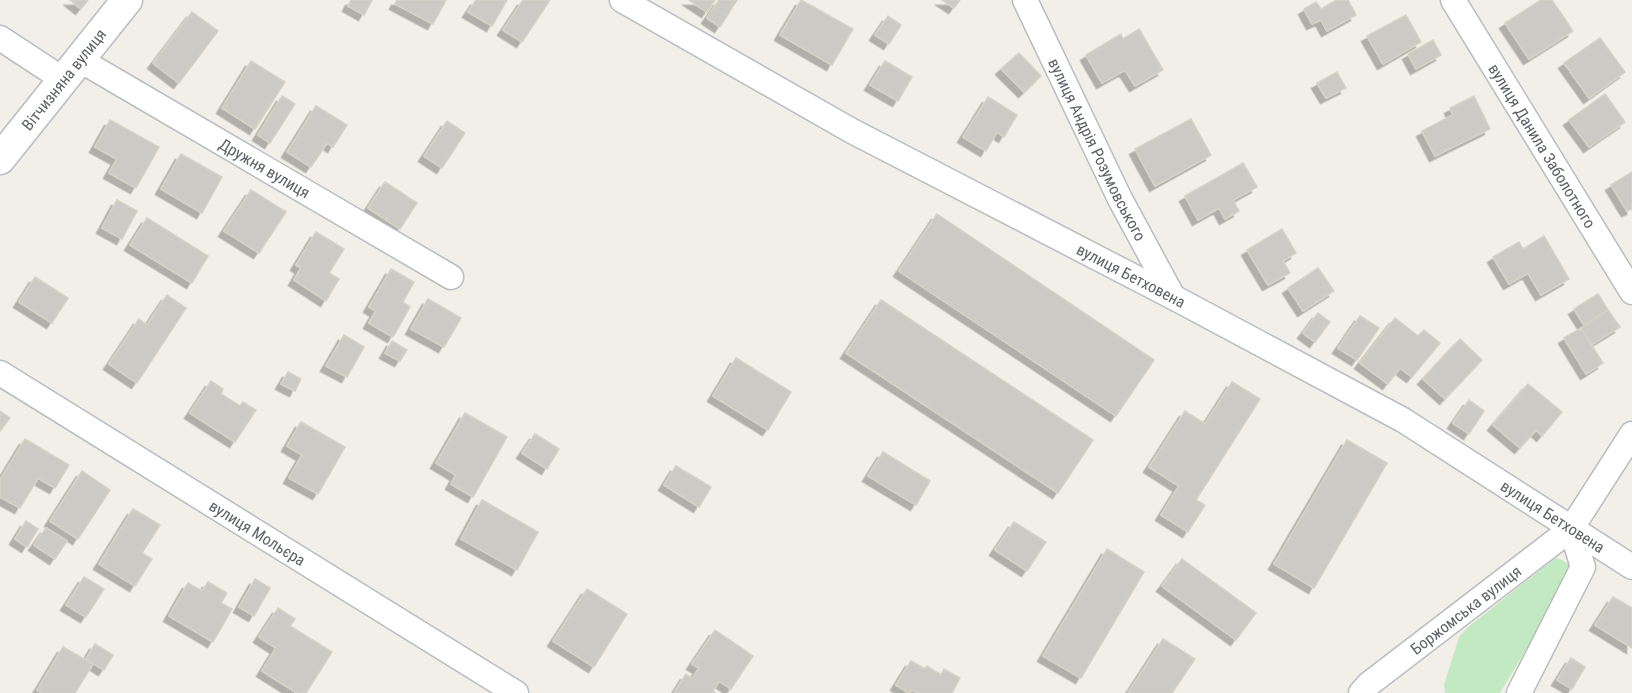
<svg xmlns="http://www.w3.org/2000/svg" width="1632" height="693" font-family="'Roboto Condensed',sans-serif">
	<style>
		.green { fill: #c3e9c3 }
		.building { fill: #cccac4; stroke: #d6d1c5; stroke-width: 1.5; filter: url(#shadow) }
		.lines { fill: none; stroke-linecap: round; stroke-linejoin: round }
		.minor-casing { stroke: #b9bcc1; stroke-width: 27 }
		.tertiary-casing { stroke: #b9bcc1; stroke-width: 33 }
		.minor { stroke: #fff; stroke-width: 24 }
		.tertiary { stroke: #fff; stroke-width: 30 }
		.labels { text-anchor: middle; stroke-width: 4.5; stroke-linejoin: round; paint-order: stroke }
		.street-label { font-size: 16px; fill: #5e6268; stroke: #fff }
	</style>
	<defs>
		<filter id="shadow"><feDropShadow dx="-5.5" dy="5.5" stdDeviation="0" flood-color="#0004"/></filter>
	</defs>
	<rect width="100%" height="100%" fill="#f1efe7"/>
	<path class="green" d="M 1555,558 L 1562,560 L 1571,566 L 1572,574 L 1500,693 L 1445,693 L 1444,685 L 1459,637 L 1467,628 Z"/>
	<path class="building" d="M 70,0 L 88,0 L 81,9 Z
		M 351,0 L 372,0 L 364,15 L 348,6 Z
		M 397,0 L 446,0 L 433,24 L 395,4 Z
		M 476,0 L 507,0 L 492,26 L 468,12 Z
		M 523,0 L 550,0 L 522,42 L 503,30 Z
		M 689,0 L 715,0 L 707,12 Z
		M 719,0 L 737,0 L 720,27 L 707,18 Z
		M 801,0 L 853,29 L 832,65 L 780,35 Z
		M 942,0 L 960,0 L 954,8 Z
		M 1337,0 L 1348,0 L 1356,15 L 1327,31 L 1321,20 L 1312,24 L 1304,9 L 1316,2 L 1321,9 Z
		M 1541,0 L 1552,0 L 1573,31 L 1529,59 L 1505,23 Z
		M 192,12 L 218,31 L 179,83 L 153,63 Z
		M 1406,15 L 1421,42 L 1383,64 L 1367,36 Z
		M 888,16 L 901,25 L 889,44 L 875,35 Z
		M 1139,29 L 1163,70 L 1135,86 L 1125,70 L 1102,83 L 1086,55 L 1121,34 L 1123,39 Z
		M 1600,38 L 1625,72 L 1589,98 L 1564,63 Z
		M 1433,40 L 1441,55 L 1416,69 L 1408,54 Z
		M 1019,53 L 1041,76 L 1024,92 L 1001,69 Z
		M 251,61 L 285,82 L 255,129 L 222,108 Z
		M 885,61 L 912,77 L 898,101 L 870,85 Z
		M 1337,72 L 1346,88 L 1326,98 L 1317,83 Z
		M 1605,94 L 1625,122 L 1589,147 L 1569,120 Z
		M 282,96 L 295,104 L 270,143 L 258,135 Z
		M 1474,96 L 1490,129 L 1435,156 L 1422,131 L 1453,115 L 1450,108 Z
		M 988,97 L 1017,115 L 1004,137 L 997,132 L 986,151 L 963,137 Z
		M 316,106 L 347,125 L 333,147 L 327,143 L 311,167 L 287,152 Z
		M 1191,119 L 1211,155 L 1155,186 L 1135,149 Z
		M 110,120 L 159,147 L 136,188 L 109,173 L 117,159 L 95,147 Z
		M 447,121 L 465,133 L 442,168 L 424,156 Z
		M 181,154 L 222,177 L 202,213 L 161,189 Z
		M 1243,163 L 1257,187 L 1233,200 L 1239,211 L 1225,219 L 1219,208 L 1198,220 L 1185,196 Z
		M 1632,172 L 1632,209 L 1627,211 L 1611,185 Z
		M 385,182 L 417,203 L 400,229 L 368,208 Z
		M 251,190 L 286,212 L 259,253 L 224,231 Z
		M 117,200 L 137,211 L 122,239 L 102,228 Z
		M 937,214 L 1154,360 L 1116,416 L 899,271 Z
		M 147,218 L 208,256 L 192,283 L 130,245 Z
		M 1282,229 L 1296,253 L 1283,261 L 1290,273 L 1268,285 L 1247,250 Z
		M 316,232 L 344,249 L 329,273 L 339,279 L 326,301 L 294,280 L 301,268 L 296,265 Z
		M 1544,236 L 1569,279 L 1541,295 L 1528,273 L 1509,284 L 1493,257 L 1519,242 L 1523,249 Z
		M 1318,268 L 1334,291 L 1303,311 L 1288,288 Z
		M 391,269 L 414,282 L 403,302 L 410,307 L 393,337 L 369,323 L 376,311 L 369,307 Z
		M 35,277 L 68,298 L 52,323 L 19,302 Z
		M 1598,294 L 1608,310 L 1584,325 L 1574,309 Z
		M 167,295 L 186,308 L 137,383 L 109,364 L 139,319 L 147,325 Z
		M 428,299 L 461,318 L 444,347 L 411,329 Z
		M 881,300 L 1093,440 L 1058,493 L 846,353 Z
		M 1608,310 L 1620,327 L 1591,345 L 1581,328 Z
		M 1318,313 L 1330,322 L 1315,342 L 1303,333 Z
		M 1360,316 L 1379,328 L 1357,360 L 1338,348 Z
		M 1395,318 L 1418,336 L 1424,330 L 1440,343 L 1412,377 L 1400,368 L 1388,384 L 1360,363 Z
		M 1581,328 L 1603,363 L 1586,374 L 1564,338 Z
		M 344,335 L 364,347 L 347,377 L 326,366 Z
		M 1460,339 L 1482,360 L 1445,399 L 1423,379 Z
		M 392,341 L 407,350 L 400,361 L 385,353 Z
		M 736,358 L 791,392 L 768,430 L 713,396 Z
		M 288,372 L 301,379 L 295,391 L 281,384 Z
		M 211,381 L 223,389 L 221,394 L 240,406 L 243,402 L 256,410 L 235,442 L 190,413 Z
		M 1232,382 L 1260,399 L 1196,500 L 1205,505 L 1188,532 L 1161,515 L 1179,486 L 1149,467 L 1185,411 L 1205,424 Z
		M 1528,384 L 1562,412 L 1542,436 L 1536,430 L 1520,448 L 1493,425 Z
		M 1469,400 L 1484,411 L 1469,434 L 1453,423 Z
		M 0,411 L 10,418 L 0,431 Z
		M 465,413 L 507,437 L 473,497 L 451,484 L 456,475 L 436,463 Z
		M 301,422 L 345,447 L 318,494 L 289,478 L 302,455 L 287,446 Z
		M 535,434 L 559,449 L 547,469 L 522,453 Z
		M 25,439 L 69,465 L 55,488 L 38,478 L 20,508 L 0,497 L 0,480 Z
		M 1347,440 L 1387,463 L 1314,588 L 1274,564 Z
		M 883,452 L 930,481 L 916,505 L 868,476 Z
		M 676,466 L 711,487 L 699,507 L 664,485 Z
		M 82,471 L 110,490 L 78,539 L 50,521 Z
		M 482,500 L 538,532 L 517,570 L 461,539 Z
		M 133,509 L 160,525 L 142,553 L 152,559 L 135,586 L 99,564 Z
		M 26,521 L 38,529 L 27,547 L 15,539 Z
		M 1014,522 L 1046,542 L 1027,571 L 995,550 Z
		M 46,528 L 67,541 L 55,559 L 34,545 Z
		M 1107,549 L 1144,572 L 1081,678 L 1043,656 Z
		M 1182,559 L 1256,613 L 1236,640 L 1162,586 Z
		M 84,577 L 104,589 L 86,617 L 66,605 Z
		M 255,579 L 270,588 L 254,616 L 239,607 Z
		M 208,582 L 227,593 L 221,603 L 232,609 L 213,642 L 169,616 L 188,583 L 202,591 Z
		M 587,589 L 627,614 L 594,667 L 553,641 Z
		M 1613,597 L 1632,608 L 1632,648 L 1595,625 Z
		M 278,608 L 295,619 L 290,626 L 332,652 L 306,693 L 297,693 L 262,671 L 276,648 L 259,637 Z
		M 715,630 L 753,656 L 731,689 L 719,681 L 713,691 L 715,693 L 674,693 L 686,674 L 692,679 L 699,668 L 692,664 Z
		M 1163,639 L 1195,659 L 1172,693 L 1128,693 Z
		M 95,644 L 113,655 L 104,670 L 86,659 Z
		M 63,647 L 93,664 L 75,693 L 42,693 L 37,690 Z
		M 1571,658 L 1585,667 L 1572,689 L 1557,680 Z
		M 911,661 L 925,669 L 927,666 L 941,675 L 944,669 L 960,678 L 952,693 L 918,693 L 912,690 L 909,693 L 896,685 Z"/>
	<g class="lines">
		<defs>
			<g id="minor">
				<path id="s1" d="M 622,0 L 852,131 L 1173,297 L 1403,420 L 1632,567"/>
				<path id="s2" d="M 1025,0 L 1120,199 L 1173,297"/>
				<path id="s3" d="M 1453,0 L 1632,292"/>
				<path d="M 0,38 L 64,80"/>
				<path id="s4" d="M 80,60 L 451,277"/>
				<path id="s5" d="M 0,373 L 516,693"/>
				<path id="s6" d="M 1361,693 L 1369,684 L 1571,529"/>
				<path d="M 1519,693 L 1583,567 L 1571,529 L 1632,434"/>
			</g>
			<g id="tertiary">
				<path id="s7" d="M 0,159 L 127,0"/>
			</g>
		</defs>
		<use href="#minor" class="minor-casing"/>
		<use href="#tertiary" class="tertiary-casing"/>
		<use href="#minor" class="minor"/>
		<use href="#tertiary" class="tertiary"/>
	</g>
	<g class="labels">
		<g class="street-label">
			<text dy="6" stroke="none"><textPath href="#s7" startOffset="102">Вітчизняна вулиця</textPath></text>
			<text dy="6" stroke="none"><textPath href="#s3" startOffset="171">вулиця Данила Заболотного</textPath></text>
			<text dy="6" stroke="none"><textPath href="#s2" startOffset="166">вулиця Андрія Розумовського</textPath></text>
			<text dy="6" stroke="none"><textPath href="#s4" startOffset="214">Дружня вулиця</textPath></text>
			<text dy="6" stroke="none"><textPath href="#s1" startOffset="579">вулиця Бетховена</textPath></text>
			<text dy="6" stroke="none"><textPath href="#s1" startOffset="1065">вулиця Бетховена</textPath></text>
			<text dy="6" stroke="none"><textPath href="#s5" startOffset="303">вулиця Мольєра</textPath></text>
			<text dy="6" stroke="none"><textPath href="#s6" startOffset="134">Боржомська вулиця</textPath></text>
		</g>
	</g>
</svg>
